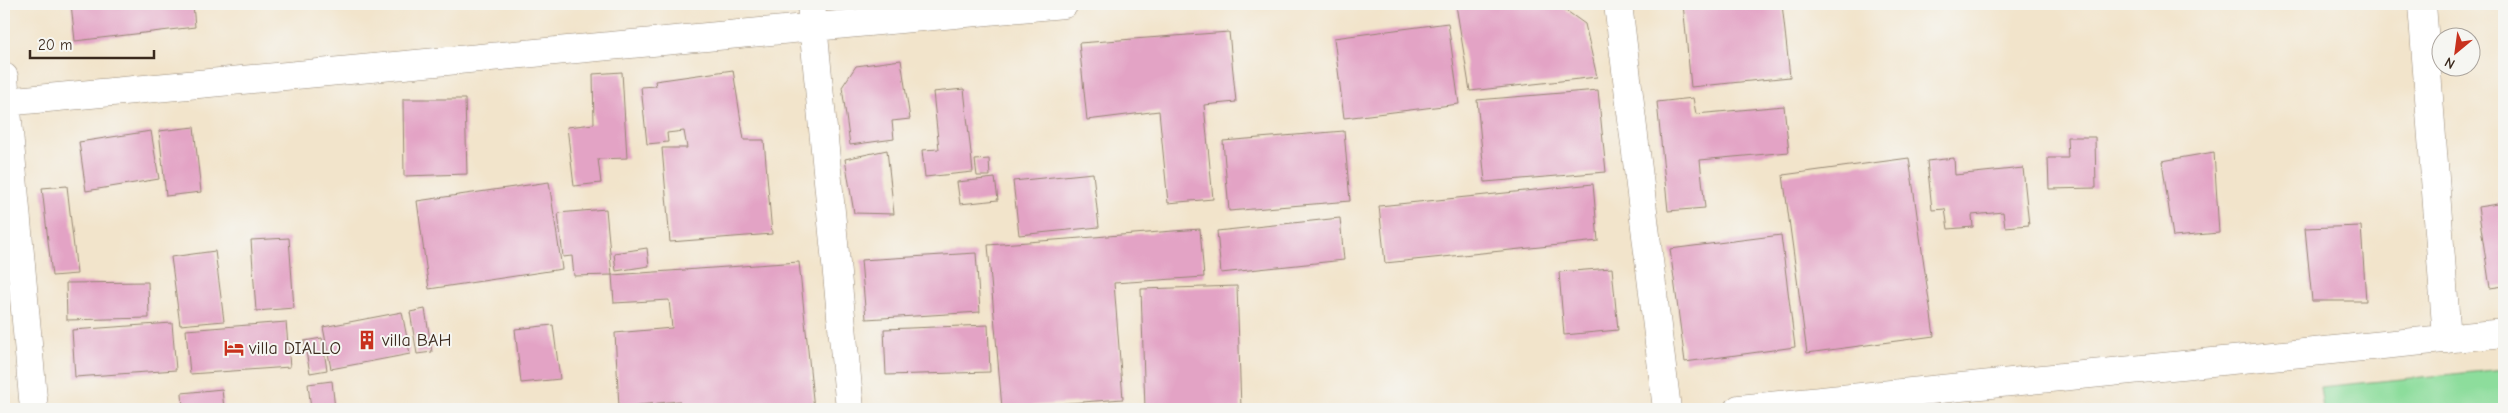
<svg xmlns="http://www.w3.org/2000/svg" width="2508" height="413" font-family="'Comic Neue',sans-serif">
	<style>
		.grass { fill: #8ddd9c; stroke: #64845d }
		.building { fill: #e3a3c5 }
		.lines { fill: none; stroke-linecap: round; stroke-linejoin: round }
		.street-casing { stroke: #968774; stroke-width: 29 }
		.street { stroke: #fff; stroke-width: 28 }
		.labels { text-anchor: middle; stroke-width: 4; stroke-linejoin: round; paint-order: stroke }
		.poi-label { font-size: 18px; fill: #3b2a1e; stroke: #f6f6f2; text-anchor: start }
	</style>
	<rect width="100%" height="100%" fill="#f6f6f2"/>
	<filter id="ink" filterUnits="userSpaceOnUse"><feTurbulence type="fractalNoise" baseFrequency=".02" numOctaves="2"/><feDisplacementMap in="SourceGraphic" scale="10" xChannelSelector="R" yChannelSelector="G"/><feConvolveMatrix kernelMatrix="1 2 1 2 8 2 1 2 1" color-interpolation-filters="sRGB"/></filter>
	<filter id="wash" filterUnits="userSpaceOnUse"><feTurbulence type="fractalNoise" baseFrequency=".0096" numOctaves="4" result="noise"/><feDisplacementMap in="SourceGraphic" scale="20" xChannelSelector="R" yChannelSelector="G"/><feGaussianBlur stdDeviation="1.12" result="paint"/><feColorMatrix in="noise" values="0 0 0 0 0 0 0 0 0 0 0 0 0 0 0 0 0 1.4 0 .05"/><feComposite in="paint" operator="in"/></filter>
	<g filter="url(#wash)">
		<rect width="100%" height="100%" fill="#f2e4cb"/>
		<path class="grass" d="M 2504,369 L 2504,409 L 2323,409 L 2320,387 Z"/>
		<g id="blocks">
			<path class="building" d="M 71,4 L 193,4 L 195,27 L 75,41 Z
				M 1557,4 L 1585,24 L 1597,77 L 1470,91 L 1456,5 Z
				M 1683,4 L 1782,4 L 1790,77 L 1691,87 Z
				M 1448,23 L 1459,104 L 1344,118 L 1334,38 Z
				M 1229,32 L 1236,102 L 1204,105 L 1213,199 L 1168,203 L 1159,111 L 1087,120 L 1079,43 Z
				M 901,60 L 910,119 L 892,121 L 894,139 L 850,145 L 842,87 L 856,66 Z
				M 733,70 L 744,140 L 764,140 L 772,234 L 670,242 L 662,148 L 687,148 L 684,131 L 667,133 L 668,142 L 647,144 L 641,87 L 656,86 L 655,81 Z
				M 622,72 L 627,158 L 598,159 L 601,183 L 574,186 L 567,127 L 594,124 L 593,74 Z
				M 964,89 L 973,172 L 925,177 L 922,150 L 939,149 L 933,92 Z
				M 1598,90 L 1606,172 L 1485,182 L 1477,100 Z
				M 1693,98 L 1696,114 L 1784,106 L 1789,152 L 1700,160 L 1705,208 L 1668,211 L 1657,102 Z
				M 403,99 L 465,99 L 467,174 L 404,176 Z
				M 194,127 L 201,192 L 166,196 L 159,131 Z
				M 151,131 L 159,179 L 86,191 L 79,142 Z
				M 1344,131 L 1350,201 L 1229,211 L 1223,141 Z
				M 2067,137 L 2095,137 L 2096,188 L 2049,189 L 2048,158 L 2068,158 Z
				M 887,150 L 894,214 L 854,213 L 845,159 Z
				M 2214,152 L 2219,233 L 2173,237 L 2162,161 Z
				M 1909,158 L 1934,336 L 1807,353 L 1783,175 Z
				M 1954,158 L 1955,175 L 2023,168 L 2029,225 L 2005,227 L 2003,212 L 1972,215 L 1973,227 L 1948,229 L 1945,209 L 1932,210 L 1927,161 Z
				M 989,159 L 990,176 L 977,176 L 975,160 Z
				M 1093,173 L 1099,227 L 1019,235 L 1013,181 Z
				M 995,178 L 998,200 L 960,204 L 957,182 Z
				M 549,182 L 562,269 L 429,289 L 417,201 Z
				M 1593,184 L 1598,241 L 1385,263 L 1379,206 Z
				M 67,186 L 77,274 L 52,276 L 42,188 Z
				M 2504,203 L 2504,286 L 2490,288 L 2478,207 Z
				M 606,209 L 612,275 L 574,276 L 572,256 L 563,257 L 558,213 Z
				M 1340,218 L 1344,260 L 1221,273 L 1217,231 Z
				M 2361,226 L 2366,301 L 2312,301 L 2305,228 Z
				M 1200,229 L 1204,277 L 1114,283 L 1123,399 L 1002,408 L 988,245 Z
				M 1781,235 L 1795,347 L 1685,362 L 1670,249 Z
				M 289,238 L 294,308 L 256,311 L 251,240 Z
				M 647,248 L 649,266 L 616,271 L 614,253 Z
				M 215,251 L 224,321 L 180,325 L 171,257 Z
				M 976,253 L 980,312 L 866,319 L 861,260 Z
				M 799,262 L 814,409 L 680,409 L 679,401 L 619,407 L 615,333 L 672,328 L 669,300 L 614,303 L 612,275 Z
				M 1612,268 L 1618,330 L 1564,335 L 1559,272 Z
				M 148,282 L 149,318 L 67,320 L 66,283 Z
				M 1237,286 L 1241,409 L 1145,409 L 1141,289 Z
				M 425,309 L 432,352 L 417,354 L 410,312 Z
				M 402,312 L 410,354 L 331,369 L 323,327 Z
				M 286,322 L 290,367 L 190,374 L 186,330 Z
				M 172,323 L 176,370 L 75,377 L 72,330 Z
				M 553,325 L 560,379 L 521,383 L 515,329 Z
				M 988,325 L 990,372 L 886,375 L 884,329 Z
				M 322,338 L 327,370 L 310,373 L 304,341 Z
				M 332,381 L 335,409 L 311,409 L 308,384 Z
				M 222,389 L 224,409 L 183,409 L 182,393 Z"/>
		</g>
	</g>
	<g filter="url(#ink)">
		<use href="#blocks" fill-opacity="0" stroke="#968774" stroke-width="1"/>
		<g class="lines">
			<defs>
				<path id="street" d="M 811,4 L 850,409
					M 1618,4 L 1667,409
					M 2422,4 L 2447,339
					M 4,77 L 34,409
					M 4,102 L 1064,4
					M 1739,409 L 2504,333"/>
			</defs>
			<use href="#street" class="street-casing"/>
			<use href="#street" class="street"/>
		</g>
	</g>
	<defs>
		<symbol id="building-bare" viewBox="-9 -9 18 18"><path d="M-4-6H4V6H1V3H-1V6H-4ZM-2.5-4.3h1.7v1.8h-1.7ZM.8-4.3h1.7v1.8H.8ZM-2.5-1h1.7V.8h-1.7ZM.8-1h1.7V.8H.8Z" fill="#c8321e" stroke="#f6f6f2" stroke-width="2.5" paint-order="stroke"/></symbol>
		<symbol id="hotel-bare" viewBox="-9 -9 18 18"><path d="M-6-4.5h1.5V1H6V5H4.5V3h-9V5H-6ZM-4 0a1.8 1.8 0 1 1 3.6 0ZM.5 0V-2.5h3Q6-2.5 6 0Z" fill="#c8321e" stroke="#f6f6f2" stroke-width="2.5" paint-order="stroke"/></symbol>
	</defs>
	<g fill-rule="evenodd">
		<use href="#building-bare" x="353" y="326" width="28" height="28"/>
		<use href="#hotel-bare" x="220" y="334" width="28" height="28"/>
	</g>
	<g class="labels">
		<g class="poi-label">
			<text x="382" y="346">villa BAH</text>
			<text x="249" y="354">villa DIALLO</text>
		</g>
	</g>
	<rect width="2508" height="413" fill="none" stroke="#f6f6f2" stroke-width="20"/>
	<g transform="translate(2456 52) rotate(209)"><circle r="24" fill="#f6f6f2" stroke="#aba49d"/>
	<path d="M0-4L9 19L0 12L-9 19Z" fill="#c8321e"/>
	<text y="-8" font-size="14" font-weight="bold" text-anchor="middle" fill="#3b2a1e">N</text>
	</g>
	<path d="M30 50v8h124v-8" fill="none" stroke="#3b2a1e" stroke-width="2.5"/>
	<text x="38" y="50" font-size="15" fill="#3b2a1e" stroke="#f6f6f2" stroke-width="4" paint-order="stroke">20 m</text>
</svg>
